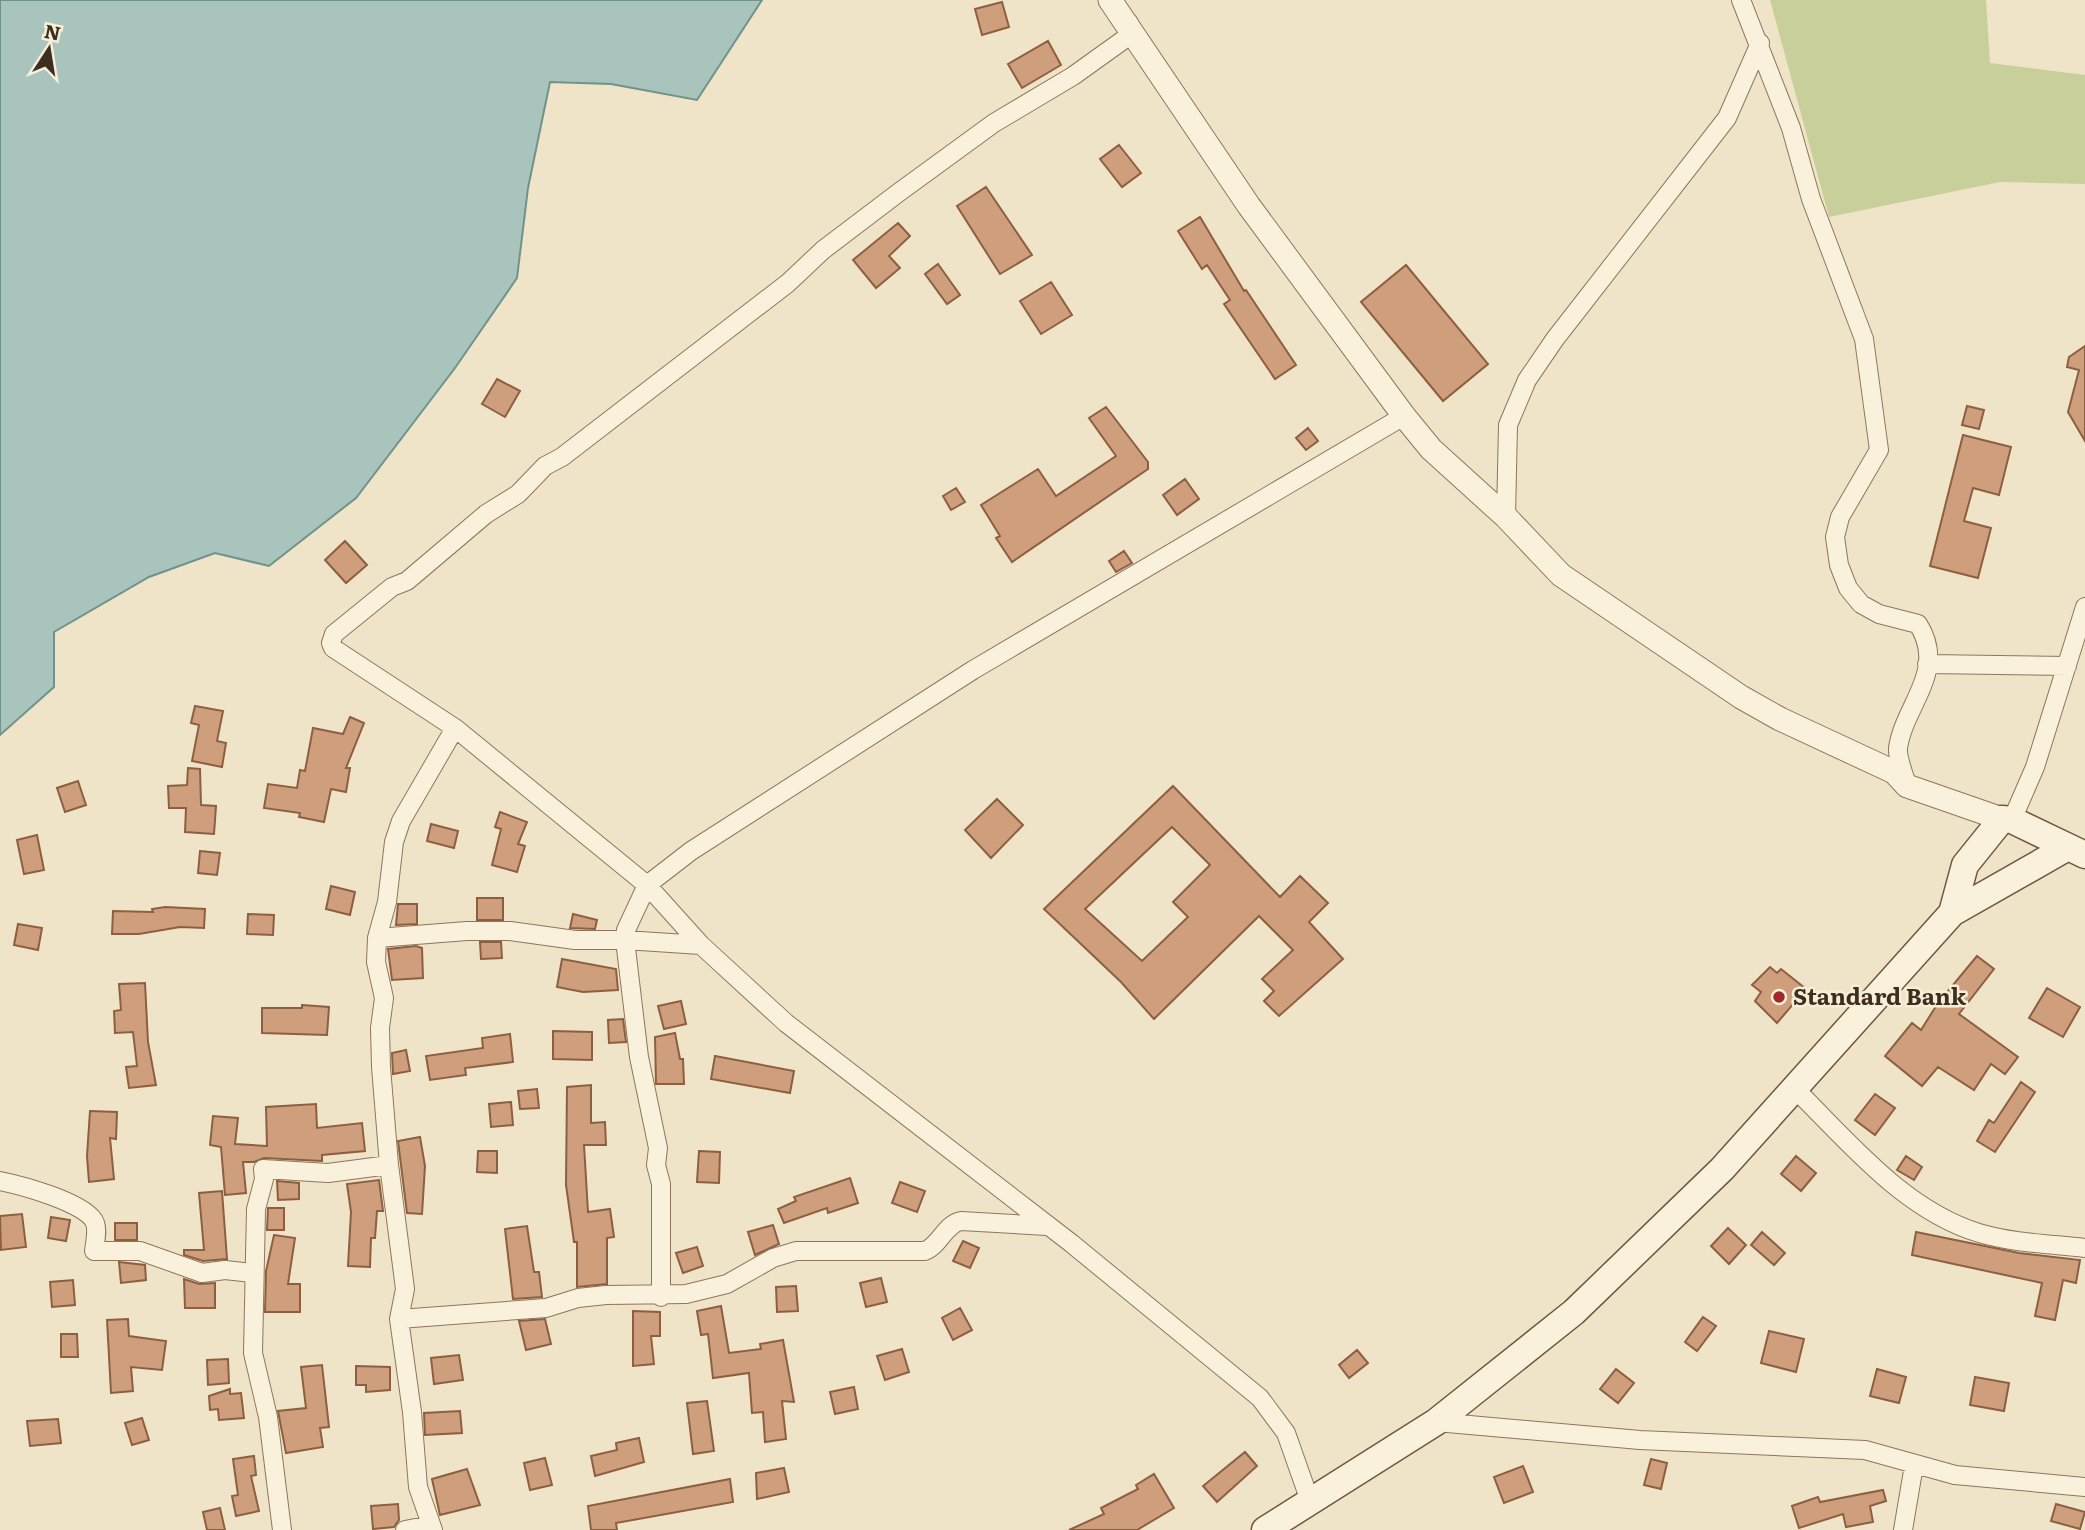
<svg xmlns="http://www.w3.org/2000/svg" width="2085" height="1530" font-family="Literata,serif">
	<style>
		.green { fill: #c9cf9b }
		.water { fill: #a9c4bc; stroke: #6f938a; stroke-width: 2 }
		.building { fill: #cf9f7d; stroke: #8d5f41; stroke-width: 2; fill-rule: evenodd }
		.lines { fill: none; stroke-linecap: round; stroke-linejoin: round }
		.minor-casing { stroke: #8d765c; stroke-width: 20 }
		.tertiary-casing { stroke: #8d765c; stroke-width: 25 }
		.secondary-casing { stroke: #6f573f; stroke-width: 29 }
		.minor { stroke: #faf1dc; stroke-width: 18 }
		.tertiary { stroke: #faf1dc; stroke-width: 23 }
		.secondary { stroke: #faf1dc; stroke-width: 26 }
		.poi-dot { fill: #9e2a2b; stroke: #f7eed8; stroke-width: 2.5 }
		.labels { text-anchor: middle; stroke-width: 5; stroke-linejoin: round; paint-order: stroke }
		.poi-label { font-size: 23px; font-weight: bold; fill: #3d2e20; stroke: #f7eed8; text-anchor: start }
	</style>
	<rect width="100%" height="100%" fill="#f0e4c8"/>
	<path class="green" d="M 1770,0 L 1986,0 L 1990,63 L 2085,75 L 2085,184 L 2000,182 L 1829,217 Z"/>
	<path class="water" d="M 0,0 L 762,0 L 697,100 L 611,84 L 550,82 L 528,188 L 517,278 L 455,368 L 356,498 L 269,566 L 215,553 L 149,577 L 54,632 L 54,687 L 0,735 Z"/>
	<path class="building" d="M 1002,2 L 1009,27 L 982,35 L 975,9 Z
		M 1048,41 L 1061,65 L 1022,88 L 1008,64 Z
		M 1119,145 L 1141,173 L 1122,187 L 1100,159 Z
		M 986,187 L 1032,255 L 1000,274 L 957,206 Z
		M 1200,217 L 1244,291 L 1246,290 L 1296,365 L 1275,379 L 1224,304 L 1230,300 L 1207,265 L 1202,269 L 1178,231 Z
		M 898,223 L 910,236 L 889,256 L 900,268 L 876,288 L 853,260 Z
		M 938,264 L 960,295 L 947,304 L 925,274 Z
		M 1406,265 L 1488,364 L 1443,401 L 1361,302 Z
		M 1051,282 L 1072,315 L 1041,334 L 1020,301 Z
		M 2085,346 L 2085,441 L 2068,412 L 2079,370 L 2067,367 L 2069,357 Z
		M 497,379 L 520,391 L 505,417 L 482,404 Z
		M 1967,406 L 1984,410 L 1979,429 L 1962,425 Z
		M 1106,407 L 1148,462 L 1148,469 L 1012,562 L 996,538 L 1000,536 L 981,505 L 1038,469 L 1056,496 L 1116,456 L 1089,418 Z
		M 1308,428 L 1318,441 L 1306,450 L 1296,438 Z
		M 1963,435 L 2011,447 L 1999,495 L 1973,488 L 1964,521 L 1991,528 L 1978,578 L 1930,566 Z
		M 1185,479 L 1199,499 L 1177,515 L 1163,495 Z
		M 956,488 L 965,502 L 951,510 L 943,496 Z
		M 345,541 L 367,565 L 346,583 L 325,560 Z
		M 1124,551 L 1132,563 L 1116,572 L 1109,561 Z
		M 195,706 L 223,711 L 217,741 L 226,743 L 222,767 L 192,761 L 199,725 L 191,723 Z
		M 350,717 L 364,723 L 346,768 L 350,768 L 346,792 L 331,789 L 324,822 L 299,817 L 300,813 L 264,808 L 268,784 L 297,788 L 300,770 L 305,771 L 313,728 L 343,734 Z
		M 188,768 L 200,769 L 201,805 L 216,806 L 214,834 L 185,832 L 186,808 L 169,808 L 168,786 L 187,785 Z
		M 78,781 L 86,805 L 65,812 L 57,788 Z
		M 1173,786 L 1280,897 L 1300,876 L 1328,903 L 1309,922 L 1343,959 L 1279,1016 L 1264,1001 L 1274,991 L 1262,979 L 1293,950 L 1259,916 L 1154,1019 L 1121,982 L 1044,909 ZM 1172,827 L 1210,865 L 1173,902 L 1188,917 L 1142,961 L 1085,909 Z
		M 997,799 L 1023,825 L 991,858 L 965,830 Z
		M 500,812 L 527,822 L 518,844 L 525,846 L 517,872 L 492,865 L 501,829 L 495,827 Z
		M 431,824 L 458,831 L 454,848 L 427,841 Z
		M 37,835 L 44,870 L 24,874 L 17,840 Z
		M 200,851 L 220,853 L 217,875 L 198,873 Z
		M 331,886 L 355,892 L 350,915 L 326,909 Z
		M 477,898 L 503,898 L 503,920 L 477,920 Z
		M 398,904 L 417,904 L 417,924 L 396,925 Z
		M 165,907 L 205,909 L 204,928 L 180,927 L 139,934 L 112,934 L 113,911 L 153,912 L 152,909 Z
		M 248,914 L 274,915 L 273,935 L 247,934 Z
		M 573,914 L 597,920 L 595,929 L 570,928 Z
		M 18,924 L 42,928 L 38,950 L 14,945 Z
		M 480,942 L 501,942 L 502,958 L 481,959 Z
		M 416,946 L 422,948 L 423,978 L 392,980 L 388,949 Z
		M 1977,956 L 1994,969 L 1959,1014 L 2018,1057 L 2005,1074 L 1991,1064 L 1974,1090 L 1938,1067 L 1922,1086 L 1885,1056 L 1912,1023 L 1921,1030 L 1938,1003 Z
		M 562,959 L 616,969 L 618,990 L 583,992 L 557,987 Z
		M 1770,967 L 1777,973 L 1781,969 L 1806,989 L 1777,1023 L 1755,1001 L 1761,992 L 1752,985 Z
		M 145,983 L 148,1042 L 156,1085 L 129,1088 L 126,1067 L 137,1066 L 133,1032 L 115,1033 L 114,1011 L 121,1010 L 119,984 Z
		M 2047,988 L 2080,1007 L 2063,1037 L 2029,1018 Z
		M 681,1001 L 686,1024 L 664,1029 L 658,1006 Z
		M 302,1005 L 329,1007 L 327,1035 L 262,1033 L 262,1008 L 302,1008 Z
		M 623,1019 L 626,1042 L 609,1043 L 608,1020 Z
		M 553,1031 L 592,1032 L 592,1060 L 553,1059 Z
		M 675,1033 L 680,1059 L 683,1059 L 684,1084 L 656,1084 L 655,1037 Z
		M 510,1034 L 513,1062 L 465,1068 L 466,1075 L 430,1080 L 426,1056 L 483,1048 L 482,1038 Z
		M 406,1050 L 410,1071 L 393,1074 L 392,1053 Z
		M 715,1056 L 794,1071 L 790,1093 L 711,1079 Z
		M 2021,1082 L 2035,1092 L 1995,1152 L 1977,1141 L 1989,1120 L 1994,1123 Z
		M 591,1085 L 591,1123 L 605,1122 L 606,1145 L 584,1145 L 588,1212 L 610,1209 L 614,1237 L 607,1238 L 607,1284 L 577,1287 L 577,1242 L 574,1242 L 566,1185 L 567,1087 Z
		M 537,1089 L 539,1108 L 520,1109 L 518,1091 Z
		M 1875,1094 L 1895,1108 L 1875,1135 L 1855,1120 Z
		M 511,1102 L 513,1125 L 491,1127 L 489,1104 Z
		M 316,1104 L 317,1128 L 362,1123 L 365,1151 L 322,1155 L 322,1161 L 264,1158 L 254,1162 L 243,1162 L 246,1193 L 225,1195 L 221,1147 L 210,1145 L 213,1116 L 238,1118 L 235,1144 L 267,1146 L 266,1107 Z
		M 90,1111 L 117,1112 L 116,1139 L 110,1138 L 114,1179 L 89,1182 L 87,1156 Z
		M 420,1137 L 425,1166 L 422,1214 L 407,1213 L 398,1141 Z
		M 478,1151 L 497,1151 L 497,1173 L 477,1172 Z
		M 699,1151 L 720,1152 L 719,1183 L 697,1182 Z
		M 1796,1156 L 1816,1173 L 1801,1191 L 1781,1174 Z
		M 1906,1156 L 1922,1167 L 1914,1180 L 1897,1170 Z
		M 850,1178 L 858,1203 L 828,1213 L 827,1208 L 784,1223 L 778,1209 L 796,1201 L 794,1197 Z
		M 379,1180 L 383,1211 L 377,1211 L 375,1238 L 371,1238 L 370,1267 L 348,1266 L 351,1212 L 347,1184 Z
		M 277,1181 L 299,1183 L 299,1199 L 278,1200 Z
		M 900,1182 L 925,1191 L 917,1212 L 892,1203 Z
		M 222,1191 L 227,1259 L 203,1261 L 184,1255 L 184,1250 L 204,1250 L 199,1193 Z
		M 268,1208 L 284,1208 L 284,1230 L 267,1230 Z
		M 22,1214 L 26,1247 L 1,1250 L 0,1216 Z
		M 51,1217 L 70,1220 L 66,1241 L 48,1238 Z
		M 115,1223 L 137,1223 L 137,1240 L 115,1240 Z
		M 773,1225 L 779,1244 L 755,1255 L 748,1232 Z
		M 527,1226 L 534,1272 L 539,1272 L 542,1297 L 513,1299 L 505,1229 Z
		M 1728,1228 L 1746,1245 L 1729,1264 L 1711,1246 Z
		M 1762,1232 L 1785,1253 L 1774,1265 L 1751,1245 Z
		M 1916,1232 L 2019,1253 L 2080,1260 L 2076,1283 L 2063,1280 L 2055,1320 L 2035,1316 L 2042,1283 L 1912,1255 Z
		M 274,1235 L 295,1238 L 288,1284 L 300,1284 L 300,1312 L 265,1312 L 266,1271 Z
		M 963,1241 L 979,1248 L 970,1268 L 953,1261 Z
		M 697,1247 L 703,1266 L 683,1273 L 676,1253 Z
		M 119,1262 L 145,1265 L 146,1280 L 121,1283 Z
		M 881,1278 L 887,1302 L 866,1307 L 860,1283 Z
		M 184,1279 L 199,1284 L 215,1283 L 215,1308 L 185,1308 Z
		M 73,1280 L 75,1305 L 52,1307 L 50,1282 Z
		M 796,1286 L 798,1311 L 777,1312 L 776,1287 Z
		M 721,1306 L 729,1353 L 761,1349 L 760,1344 L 783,1340 L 794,1402 L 782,1401 L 786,1439 L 765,1442 L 763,1412 L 752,1413 L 749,1373 L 713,1378 L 708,1334 L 701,1335 L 697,1311 Z
		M 960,1308 L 972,1330 L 953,1340 L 942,1318 Z
		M 633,1311 L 660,1312 L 660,1336 L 651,1336 L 654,1364 L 633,1366 Z
		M 1703,1317 L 1716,1326 L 1697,1351 L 1685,1342 Z
		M 128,1319 L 129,1336 L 166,1341 L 162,1370 L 131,1367 L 133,1391 L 111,1393 L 107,1320 Z
		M 545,1319 L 551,1344 L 526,1350 L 519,1321 Z
		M 1769,1331 L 1804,1339 L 1796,1372 L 1761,1363 Z
		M 61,1334 L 77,1334 L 78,1357 L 61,1357 Z
		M 902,1349 L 909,1372 L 885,1380 L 877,1356 Z
		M 1357,1350 L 1368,1363 L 1349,1378 L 1339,1365 Z
		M 459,1355 L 463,1380 L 434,1384 L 431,1358 Z
		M 228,1359 L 229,1383 L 208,1385 L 207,1360 Z
		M 322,1365 L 329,1427 L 320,1428 L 323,1447 L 286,1453 L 278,1411 L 306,1408 L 301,1367 Z
		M 356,1366 L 390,1367 L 390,1390 L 366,1392 L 366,1385 L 356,1385 Z
		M 1616,1369 L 1634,1383 L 1618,1403 L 1600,1389 Z
		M 1877,1369 L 1906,1377 L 1899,1403 L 1870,1396 Z
		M 1975,1377 L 2009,1383 L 2004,1411 L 1970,1405 Z
		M 854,1387 L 858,1409 L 835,1414 L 830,1392 Z
		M 230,1389 L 230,1394 L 241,1393 L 244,1418 L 219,1420 L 218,1409 L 210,1410 L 209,1396 Z
		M 707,1401 L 714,1451 L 693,1454 L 687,1403 Z
		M 460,1411 L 462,1433 L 425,1435 L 424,1413 Z
		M 142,1418 L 149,1440 L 132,1445 L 125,1423 Z
		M 58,1419 L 61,1443 L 30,1446 L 27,1421 Z
		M 639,1438 L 644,1462 L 595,1476 L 591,1456 L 617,1450 L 616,1443 Z
		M 1245,1452 L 1257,1466 L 1217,1502 L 1203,1486 Z
		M 254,1456 L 256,1475 L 251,1476 L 259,1511 L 236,1516 L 232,1496 L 238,1495 L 233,1459 Z
		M 545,1458 L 552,1485 L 530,1490 L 524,1463 Z
		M 1651,1459 L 1667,1463 L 1661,1489 L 1644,1485 Z
		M 1523,1466 L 1533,1492 L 1504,1503 L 1494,1477 Z
		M 784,1468 L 789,1492 L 757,1499 L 756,1473 Z
		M 467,1469 L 480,1505 L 440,1515 L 432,1479 Z
		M 1154,1474 L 1174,1508 L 1137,1530 L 1069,1530 L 1104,1514 L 1101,1508 L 1138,1489 L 1136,1485 Z
		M 730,1479 L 733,1502 L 616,1523 L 617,1530 L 591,1530 L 588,1506 Z
		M 1883,1490 L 1886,1501 L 1870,1506 L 1873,1522 L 1846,1527 L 1843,1514 L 1799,1528 L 1792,1506 L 1818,1497 L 1820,1502 Z
		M 398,1504 L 399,1520 L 394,1527 L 373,1529 L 371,1506 Z
		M 2056,1504 L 2085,1512 L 2080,1529 L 2051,1521 Z
		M 220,1508 L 225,1530 L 207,1530 L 203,1512 Z"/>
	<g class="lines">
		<defs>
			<path id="minor" d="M 1741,0 L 1791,128 L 1811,199 L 1864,339 L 1879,450 L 1840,517 L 1835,537 L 1839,565 L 1848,588 L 1861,604 L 1879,614 L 1918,624 C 1948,671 1904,705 1898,748 C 1897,758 1904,774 1907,785
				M 1129,23 L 1133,33 L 1073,76 L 994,123 L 898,193 L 823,250 L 788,283 L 562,457 L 545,466 L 518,494 L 486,514 L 407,581 L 392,587 L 334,634 L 331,643 L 333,648 L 455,728 L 647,885 L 701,945 L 786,1023 L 1071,1243 L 1260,1398 L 1286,1433 L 1311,1504
				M 1506,517 L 1508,425 L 1527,380 L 1555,339 L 1727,118 L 1760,43
				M 1927,664 L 2067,666
				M 2012,820 L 2035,767 L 2085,607
				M 377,938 L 467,931 L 510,931 L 575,940 L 625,940 L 701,945
				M 1796,1090 C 1850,1143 1904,1210 1979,1233 C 2013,1243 2050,1244 2085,1248
				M 0,1181 C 20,1185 88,1203 95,1223 C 98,1231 95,1242 94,1251 L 140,1251 L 202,1273 L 225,1270 L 252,1273
				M 661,1297 L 661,1184 L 656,1165 L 658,1148 L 639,1057 L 625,940 L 626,930 L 647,885 L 691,851 L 973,670 L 1404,416
				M 399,1319 L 546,1308 L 578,1298 L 606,1295 L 686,1294 L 727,1284 L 773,1258 L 796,1251 L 925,1251 C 940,1245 945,1224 961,1221 L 1047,1226
				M 1436,1422 L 1640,1440 L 1865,1450 L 1955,1475 L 2085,1487
				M 282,1530 L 268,1417 L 253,1353 L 256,1209 L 264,1179 L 263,1169 L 328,1173 L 389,1165
				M 405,1530 L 431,1525
				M 433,1530 L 418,1487 L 412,1412 L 399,1319 L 405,1289 L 389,1165 L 381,1067 L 380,1028 L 384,998 L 376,962 L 377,938 L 387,902 L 394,842 L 401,821 L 455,728
				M 1903,1530 L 1914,1465"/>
			<path id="tertiary" d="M 1110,0 L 1249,206 L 1404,416 L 1431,449 L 1506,517 L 1561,575 L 1741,697 L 1780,719 L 1894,772 L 1907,786 L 2002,819"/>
			<path id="secondary" d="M 1952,913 L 1965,865 L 2002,819 L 2012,820 L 2085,855
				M 1265,1530 L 1436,1422 L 1574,1312 L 1722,1169 L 1952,913 L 2068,847"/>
		</defs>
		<use href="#minor" class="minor-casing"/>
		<use href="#tertiary" class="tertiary-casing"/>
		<use href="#secondary" class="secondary-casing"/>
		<use href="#minor" class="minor"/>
		<use href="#tertiary" class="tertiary"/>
		<use href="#secondary" class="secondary"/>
	</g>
	<circle class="poi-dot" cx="1779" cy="997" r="7"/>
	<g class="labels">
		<g class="poi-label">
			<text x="1793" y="1005">Standard Bank</text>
		</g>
	</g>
	<g transform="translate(49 49) rotate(12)" stroke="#f7eed8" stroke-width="5" paint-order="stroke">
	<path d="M0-5L12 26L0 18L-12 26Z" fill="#3d2e20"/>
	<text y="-10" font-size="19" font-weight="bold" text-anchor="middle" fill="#3d2e20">N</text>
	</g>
</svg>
